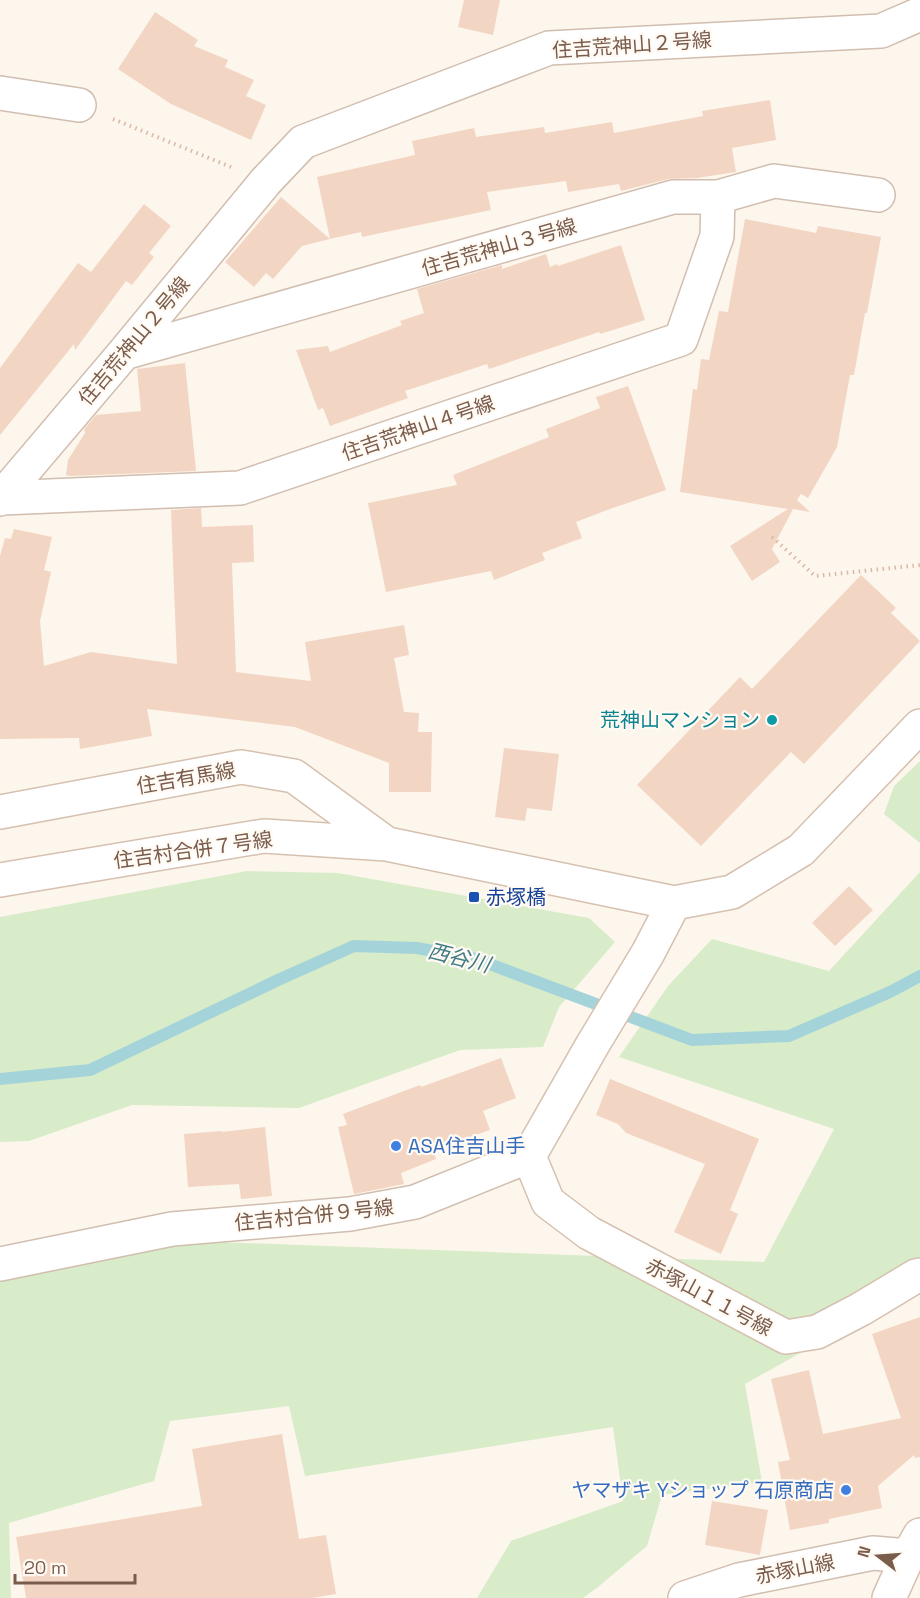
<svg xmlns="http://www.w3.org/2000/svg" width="920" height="1598" font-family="'Space Grotesk','Noto Sans JP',sans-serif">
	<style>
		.green { fill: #d8ecc9 }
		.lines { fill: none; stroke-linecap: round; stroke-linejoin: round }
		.stream { stroke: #a5d3da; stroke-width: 12 }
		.building { fill: #f3d5c3 }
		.street-casing { stroke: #d1beb0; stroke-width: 36 }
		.secondary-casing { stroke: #d6c0b0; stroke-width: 36 }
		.path { stroke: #d9b8a5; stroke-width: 4; stroke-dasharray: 1.5 4.5; stroke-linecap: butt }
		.street { stroke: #fff; stroke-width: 33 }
		.secondary { stroke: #fff; stroke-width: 33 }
		.culture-dot { fill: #0f9aa8; stroke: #fffaf3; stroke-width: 2 }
		.transit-dot { fill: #1a4fb4; stroke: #fffaf3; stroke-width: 2 }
		.shop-dot { fill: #3f7fe0; stroke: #fffaf3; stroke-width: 2 }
		.labels { text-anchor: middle; stroke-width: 4.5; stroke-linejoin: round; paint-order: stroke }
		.street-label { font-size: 20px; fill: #7a5c4d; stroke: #fffaf3 }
		.culture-label { font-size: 20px; fill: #0d838f; stroke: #fffaf3; text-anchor: end }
		.transit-label { font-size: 20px; fill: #164399; stroke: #fffaf3; text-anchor: start }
		.shop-label { font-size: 20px; fill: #366cbe; stroke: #fffaf3; text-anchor: start }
		.water-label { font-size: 21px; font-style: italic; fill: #437c86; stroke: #fffaf3 }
	</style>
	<rect width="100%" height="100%" fill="#fdf6ec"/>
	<path class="green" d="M 920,761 L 920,843 L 884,814 L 894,786 Z
		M 247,871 L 338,873 L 589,918 L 615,942 L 559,1007 L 543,1047 L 460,1050 L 299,1108 L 132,1105 L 29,1141 L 0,1142 L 0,917 Z
		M 920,872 L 920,1286 L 745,1384 L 762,1482 L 662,1495 L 647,1546 L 598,1587 L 583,1598 L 477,1598 L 511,1541 L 623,1501 L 613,1427 L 305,1476 L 289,1406 L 170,1421 L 154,1481 L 9,1523 L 11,1598 L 0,1598 L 0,1282 L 189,1241 L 764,1262 L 834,1129 L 619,1057 L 668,986 L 712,939 L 829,971 Z"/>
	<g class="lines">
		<path class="stream" d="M 0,1079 L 90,1070 L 278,980 L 354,946 L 417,948 L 476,959 L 692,1040 L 789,1036 L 890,992 L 920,976"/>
	</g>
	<path class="building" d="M 464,0 L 500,0 L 493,35 L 458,27 Z
		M 155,12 L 198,40 L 194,46 L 228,60 L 225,67 L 254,80 L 246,96 L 266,105 L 251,140 L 171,104 L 118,69 Z
		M 770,100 L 776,140 L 732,148 L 736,172 L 697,178 L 668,179 L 621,191 L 619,184 L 568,192 L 566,181 L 487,192 L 491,210 L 362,237 L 361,232 L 330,239 L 317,177 L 415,155 L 412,141 L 474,128 L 476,137 L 544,127 L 545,133 L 612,122 L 614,133 L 703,116 L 702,111 Z
		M 281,197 L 330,239 L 302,246 L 273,279 L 266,273 L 254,287 L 225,262 Z
		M 144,204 L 171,226 L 149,253 L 154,257 L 132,285 L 126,281 L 75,350 L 74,344 L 0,435 L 0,368 L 78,263 L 91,272 Z
		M 745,219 L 816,233 L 818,226 L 881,237 L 867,313 L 865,313 L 854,375 L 850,375 L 837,447 L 808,498 L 801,494 L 797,500 L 810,512 L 793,509 L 772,549 L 780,562 L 752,581 L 730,546 L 788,509 L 680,492 L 693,389 L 697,390 L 701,359 L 709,360 L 719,311 L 728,312 Z
		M 621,245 L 645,320 L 600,334 L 599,332 L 489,369 L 487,364 L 405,391 L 408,398 L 330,426 L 323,408 L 318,410 L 296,350 L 328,346 L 330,352 L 402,325 L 400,321 L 424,313 L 417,289 L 502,265 L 502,269 L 546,254 L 550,267 L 557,264 L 558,266 Z
		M 185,363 L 196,471 L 70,476 L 66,475 L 68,460 L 85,433 L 84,429 L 96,415 L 141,411 L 137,369 Z
		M 628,386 L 666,490 L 607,510 L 576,522 L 582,538 L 542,553 L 545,560 L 494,580 L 491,571 L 386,592 L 368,503 L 457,485 L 453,475 L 549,437 L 546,429 L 600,408 L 596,397 Z
		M 201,508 L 202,527 L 253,525 L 254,562 L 232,563 L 236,672 L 311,681 L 305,642 L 404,625 L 409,655 L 394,658 L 404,712 L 419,713 L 418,732 L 432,732 L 431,792 L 389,792 L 389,763 L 295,727 L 147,709 L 152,736 L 80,749 L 79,738 L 0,739 L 0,556 L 5,538 L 11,539 L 14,529 L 52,537 L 44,570 L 51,572 L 40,621 L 44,666 L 91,652 L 177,664 L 171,510 Z
		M 861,575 L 896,608 L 891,613 L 920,641 L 804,764 L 791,752 L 701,846 L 637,785 L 740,677 L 752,689 Z
		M 504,748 L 559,754 L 552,811 L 527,808 L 525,821 L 495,817 Z
		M 849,886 L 873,910 L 835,946 L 812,923 Z
		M 501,1058 L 516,1098 L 483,1111 L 490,1130 L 433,1150 L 436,1159 L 401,1173 L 404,1184 L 354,1194 L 338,1127 L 347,1125 L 343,1114 L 420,1085 L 421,1087 Z
		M 610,1079 L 759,1139 L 730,1210 L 738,1214 L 721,1254 L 674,1232 L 705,1164 L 626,1133 L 618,1124 L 596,1115 Z
		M 265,1127 L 272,1196 L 241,1199 L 239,1184 L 188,1187 L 184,1134 L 222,1131 L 222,1132 Z
		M 920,1317 L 920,1457 L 915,1458 L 914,1455 L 878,1486 L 882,1508 L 829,1519 L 829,1523 L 790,1530 L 778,1462 L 790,1460 L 771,1379 L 809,1370 L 823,1434 L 901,1418 L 872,1334 Z
		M 282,1434 L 299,1539 L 326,1535 L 336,1594 L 312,1598 L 26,1598 L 16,1537 L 202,1506 L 192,1449 Z
		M 712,1501 L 768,1510 L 760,1555 L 705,1545 Z"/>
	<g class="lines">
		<defs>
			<path id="street" d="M 0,93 L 79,105
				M 124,353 L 673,197 L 718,197 L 774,181 L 878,195
				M 2,498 L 240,488 L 681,339 L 717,236 L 718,197
				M 0,499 L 124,353 L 266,181 L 303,142 L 549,48 L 881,31 L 920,14
				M 0,1264 L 172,1229 L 350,1214 L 415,1202 L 529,1156
				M 685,1598 L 739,1580 L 873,1553 L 908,1556"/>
			<path id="secondary" d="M 0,812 L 241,767 L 294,776 L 387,844
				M 0,880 L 264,836 L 387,844 L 674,903 L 732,892 L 801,850 L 920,726
				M 674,903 L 648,953 L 593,1044 L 529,1156 L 548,1202 L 589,1233 L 786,1337 L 817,1332 L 861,1309 L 916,1276 L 920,1275
				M 889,1598 L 908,1556 L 920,1535"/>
		</defs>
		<use href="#street" class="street-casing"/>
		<use href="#secondary" class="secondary-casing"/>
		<path class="path" d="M 113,119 L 231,167
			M 772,537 L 815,576 L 920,565"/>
		<use href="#street" class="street"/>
		<use href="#secondary" class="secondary"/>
	</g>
	<circle class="culture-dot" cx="772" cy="720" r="6"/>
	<rect class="transit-dot" x="468" y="891" width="12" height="12" rx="3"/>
	<g class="shop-dot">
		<circle cx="396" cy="1146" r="6"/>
		<circle cx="846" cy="1490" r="6"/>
	</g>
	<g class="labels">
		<g class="street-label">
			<text transform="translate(632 45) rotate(-4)" y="7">住吉荒神山２号線</text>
			<text transform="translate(499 247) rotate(-16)" y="7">住吉荒神山３号線</text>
			<text transform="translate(134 341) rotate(-50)" y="7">住吉荒神山２号線</text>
			<text transform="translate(418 428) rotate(-19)" y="7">住吉荒神山４号線</text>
			<text transform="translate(186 778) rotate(-10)" y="7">住吉有馬線</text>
			<text transform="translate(193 850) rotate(-8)" y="7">住吉村合併７号線</text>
			<text transform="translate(314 1215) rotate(-6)" y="7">住吉村合併９号線</text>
			<text transform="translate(709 1297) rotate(28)" y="7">赤塚山１１号線</text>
			<text transform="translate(795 1569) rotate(-11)" y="7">赤塚山線</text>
		</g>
		<g class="culture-label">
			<text x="760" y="727">荒神山マンション</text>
		</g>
		<g class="transit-label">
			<text x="486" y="904">赤塚橋</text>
		</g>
		<g class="shop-label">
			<text x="408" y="1153">ASA住吉山手</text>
			<text x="834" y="1497" text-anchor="end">ヤマザキ Yショップ 石原商店</text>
		</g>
		<g class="water-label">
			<text transform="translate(459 958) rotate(14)" y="7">西谷川</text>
		</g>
	</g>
	<g transform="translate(878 1556) rotate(287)" stroke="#fffaf3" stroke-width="4.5" paint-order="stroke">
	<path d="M0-4.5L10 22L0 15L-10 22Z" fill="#7a5c4d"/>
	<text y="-9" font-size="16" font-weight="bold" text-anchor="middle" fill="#7a5c4d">N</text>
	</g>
	<path d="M15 1574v9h120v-9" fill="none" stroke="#7a5c4d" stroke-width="3"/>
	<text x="24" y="1574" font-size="18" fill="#7a5c4d" stroke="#fffaf3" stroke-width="4.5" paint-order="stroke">20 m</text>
</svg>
